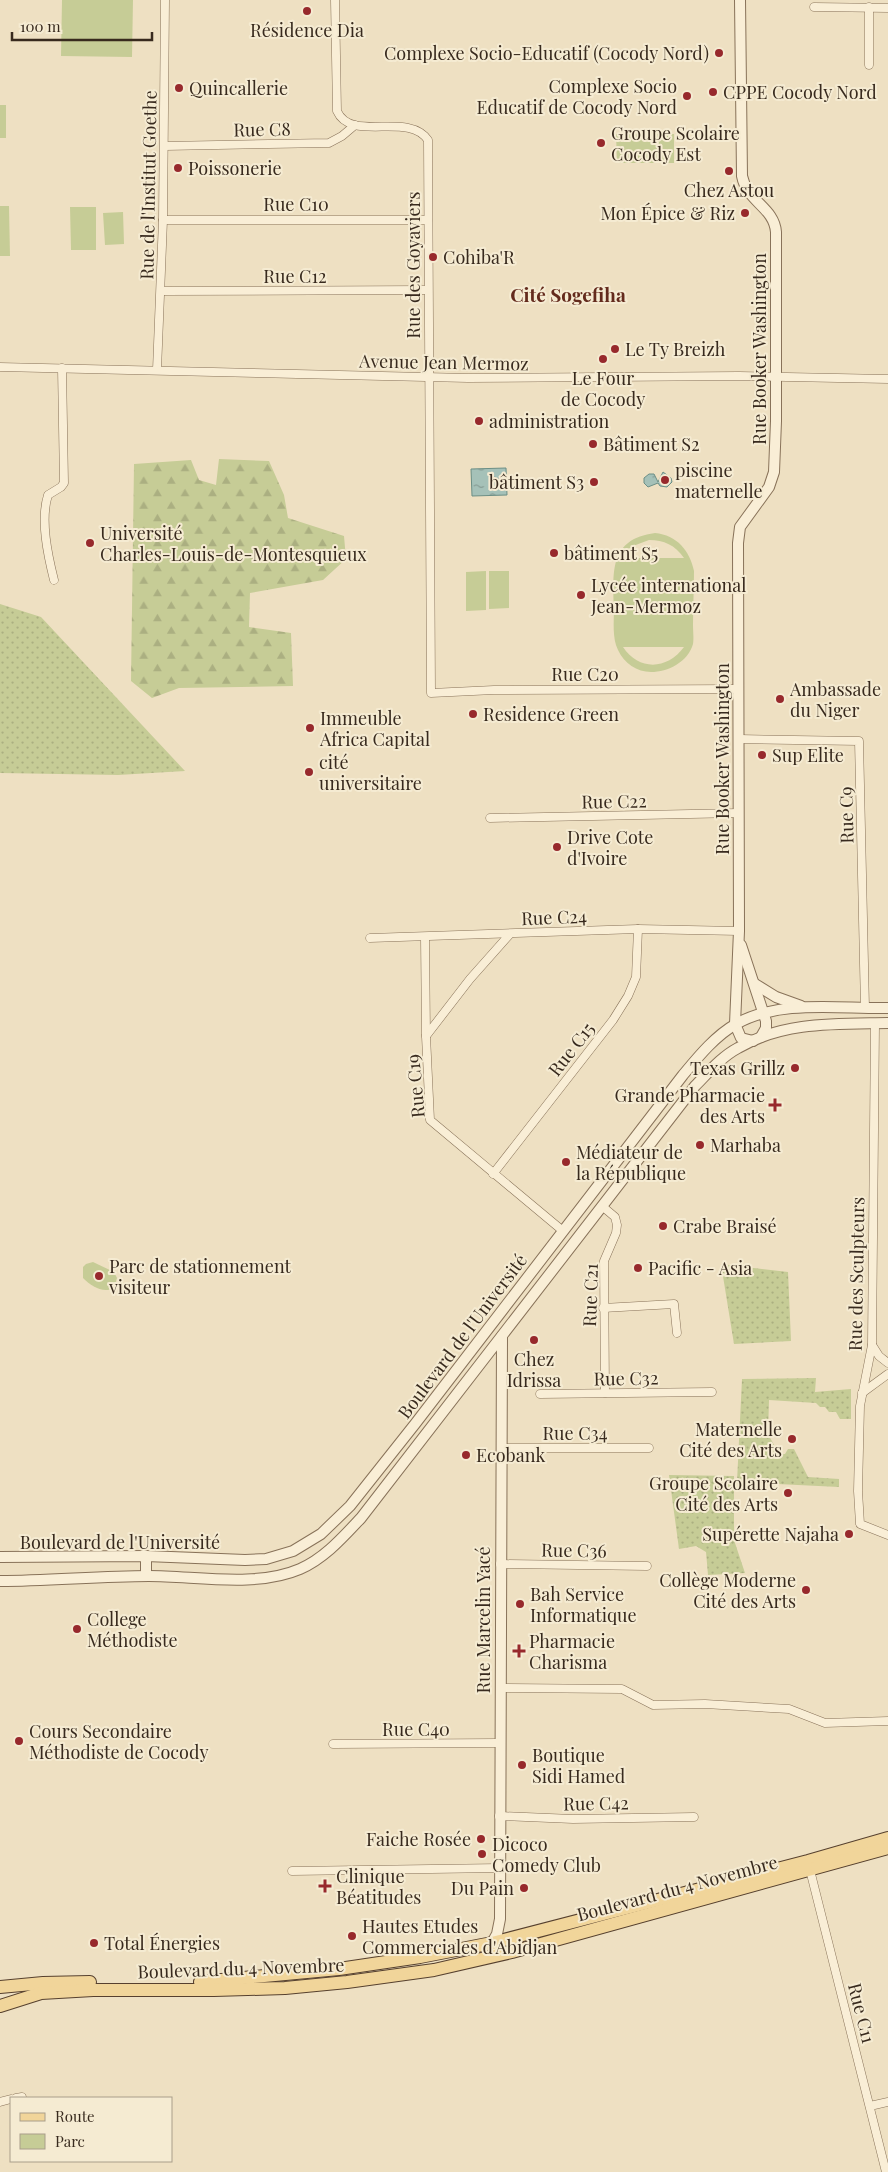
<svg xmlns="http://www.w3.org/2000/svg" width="888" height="2172" viewBox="0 0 888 2172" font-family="'Playfair Display',serif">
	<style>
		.grass { fill: url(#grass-dots) }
		.forest { fill: url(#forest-firs) }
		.green { fill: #c6cc96; fill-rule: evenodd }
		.water { fill: url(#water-ripples); stroke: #6c8f86 }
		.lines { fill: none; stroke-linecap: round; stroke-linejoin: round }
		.minor-casing { stroke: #887259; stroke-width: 9 }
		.tertiary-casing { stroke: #887259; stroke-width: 12 }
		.primary-casing { stroke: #56402e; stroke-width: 14 }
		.minor { stroke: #f9eed6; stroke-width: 8 }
		.tertiary { stroke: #f9eed6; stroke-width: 10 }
		.primary { stroke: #f1d59a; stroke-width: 12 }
		.poi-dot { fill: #97292c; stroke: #f5ebd2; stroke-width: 2 }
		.labels { text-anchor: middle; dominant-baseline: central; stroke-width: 4; stroke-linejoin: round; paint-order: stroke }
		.poi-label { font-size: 18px; fill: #382a1e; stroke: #f5ebd2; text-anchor: start }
		.street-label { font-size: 18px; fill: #382a1e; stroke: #f5ebd2 }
		.neighbourhood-label { font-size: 19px; font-weight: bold; fill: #642b1d; stroke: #f5ebd2 }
	</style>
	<defs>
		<pattern id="grass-dots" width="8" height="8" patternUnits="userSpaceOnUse" patternTransform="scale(1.25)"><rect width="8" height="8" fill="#c6cc96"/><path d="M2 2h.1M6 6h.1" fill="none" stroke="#abaf81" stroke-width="1.8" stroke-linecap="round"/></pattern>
		<pattern id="forest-firs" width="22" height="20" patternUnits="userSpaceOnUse" patternTransform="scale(1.25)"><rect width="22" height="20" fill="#c6cc96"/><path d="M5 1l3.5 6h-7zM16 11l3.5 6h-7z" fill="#abaf81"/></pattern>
		<pattern id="water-ripples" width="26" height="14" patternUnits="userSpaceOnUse" patternTransform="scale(1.25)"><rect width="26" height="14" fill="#a5c1b8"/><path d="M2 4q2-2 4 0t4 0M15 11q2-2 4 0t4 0" fill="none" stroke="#879d95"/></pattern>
	</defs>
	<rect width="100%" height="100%" fill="#eee0c2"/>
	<g class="grass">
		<polygon points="0,604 41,617 185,771 118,775 0,773"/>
		<polygon points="721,1264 788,1272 791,1341 734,1344"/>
		<polygon points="816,1378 815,1392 851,1389 851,1419 840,1419 836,1412 829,1412 825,1407 820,1407 816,1403 769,1400 768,1434 779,1454 785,1454 788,1449 794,1449 808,1477 839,1479 839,1487 737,1482 742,1379"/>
		<polygon points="669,1475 734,1476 734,1540 745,1573 708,1575 706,1552 696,1546 679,1549"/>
	</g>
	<polygon class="forest" points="219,459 269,461 284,495 288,518 344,536 346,559 323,580 250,593 249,627 291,633 293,686 179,688 152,698 131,681 134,464 191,460 199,480 216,485"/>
	<g class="green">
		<polygon points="62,0 133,0 132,57 61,56"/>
		<rect x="0" y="105" width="6" height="33"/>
		<polygon points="616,134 674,134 674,163 617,163"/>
		<polygon points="0,206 9,206 10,256 0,256"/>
		<polygon points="70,207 96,207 96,250 71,250"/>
		<polygon points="123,212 124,244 105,245 103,213"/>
		<path d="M655,533C677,535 690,551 694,571C694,589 693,607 693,625C693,631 694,639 693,644C688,662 668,672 651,672C637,672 624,663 618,650C612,638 614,621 614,608C613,572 609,539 655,533ZM649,540C664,540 675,545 684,558H623L633,546ZM623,647H684C667,670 639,671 623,647Z"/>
		<polygon points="486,571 486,610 466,611 466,572"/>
		<polygon points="489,571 509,571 509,608 489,609"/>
		<path d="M93,1262L114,1272L117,1278L114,1288C103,1294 91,1286 83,1278V1267L86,1264Z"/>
	</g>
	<g class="water">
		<polygon points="506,468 507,495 472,496 471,469"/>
		<polygon points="663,472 671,478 672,482 667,487 660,486 658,483 648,487 644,483 644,478 649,474 654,474 658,482"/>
	</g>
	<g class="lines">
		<g class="minor-casing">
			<g id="minor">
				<path d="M335,0L337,111C351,143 408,111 428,140L431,693L494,690L739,689"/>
				<polyline points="814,7 888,8"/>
				<polyline points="869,65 869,7"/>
				<polyline points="165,146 329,143 342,136 355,125"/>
				<polyline points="163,220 428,220"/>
				<polyline points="162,291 428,290"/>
				<polyline points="0,367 468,378 739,376 888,379"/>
				<polyline points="157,370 163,220 165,0"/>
				<path d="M54,580C48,556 40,520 48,495L61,487L64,483L62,368"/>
				<polyline points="739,739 859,741 865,1008"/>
				<polyline points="490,818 739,813"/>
				<polyline points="425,937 426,1036 430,1120 563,1231"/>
				<polyline points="370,938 638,929 739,931"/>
				<polyline points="875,1024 872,1345 860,1406 858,1491 860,1524 888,1535"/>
				<polyline points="426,1036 470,979 510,934"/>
				<polyline points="493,1174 613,1020 628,996 636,977 638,929"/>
				<polyline points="602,1206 615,1217 617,1225 616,1233 604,1261 605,1393"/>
				<polyline points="603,1308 674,1304 677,1333"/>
				<polyline points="872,1345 879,1356 888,1363"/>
				<polyline points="862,1393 888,1374"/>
				<polyline points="540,1394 712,1392"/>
				<polyline points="501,1448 649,1448"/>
				<polyline points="500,1564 647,1566"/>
				<polyline points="500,1688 622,1689 653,1705 705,1704 789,1709 825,1723 888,1721"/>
				<polyline points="333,1744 499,1743"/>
				<polyline points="499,1816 573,1819 694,1817"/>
				<polyline points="809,1866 886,2172"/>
				<polyline points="292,1871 500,1868"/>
				<polyline points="16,2098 22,2097"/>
				<polyline points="0,2102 11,2099"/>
				<polyline points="870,2106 888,2102"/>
			</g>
		</g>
		<g class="tertiary-casing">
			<g id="tertiary">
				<path d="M740,0L742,176C747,202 774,207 776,232V421L774,472L769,487L740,527L738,543L739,931L735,1024L741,1038L753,1041"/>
				<polyline points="741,945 766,1021 766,1028 761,1037"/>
				<polyline points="755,984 776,997 801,1006"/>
				<polyline points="146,1556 146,1576"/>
				<path d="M0,1557L146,1556L245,1560L266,1559L293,1551L321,1534L350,1506L415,1424L683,1075C698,1057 715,1036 736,1024C780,999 839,1009 888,1008"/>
				<path d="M0,1581C49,1581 99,1576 149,1576C196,1576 256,1588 300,1569C325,1558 343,1537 361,1518L695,1086C708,1073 721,1057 738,1048C784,1021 837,1024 888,1023"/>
				<polyline points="495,1956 492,1943 497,1934 500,1919 502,1336"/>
			</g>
		</g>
		<g class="primary-casing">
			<g id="primary">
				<polyline points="200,1982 339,1969 420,1957 492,1943 808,1861 888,1838"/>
				<polyline points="0,1987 43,1983 90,1982"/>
				<polyline points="0,2006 41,1993 93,1990 214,1990 285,1988 347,1982 434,1970 512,1952 888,1848"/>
			</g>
		</g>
		<use href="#minor" class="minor"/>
		<use href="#tertiary" class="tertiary"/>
		<use href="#primary" class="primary"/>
	</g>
	<g class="poi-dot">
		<circle cx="307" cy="11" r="5"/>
		<circle cx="719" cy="53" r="5"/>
		<circle cx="179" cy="88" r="5"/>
		<circle cx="713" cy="92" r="5"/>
		<circle cx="687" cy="96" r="5"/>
		<circle cx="601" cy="143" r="5"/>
		<circle cx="178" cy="168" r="5"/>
		<circle cx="729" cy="171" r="5"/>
		<circle cx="745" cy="213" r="5"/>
		<circle cx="433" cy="257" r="5"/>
		<circle cx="615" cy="349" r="5"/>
		<circle cx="603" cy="359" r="5"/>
		<circle cx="479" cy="421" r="5"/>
		<circle cx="593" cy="444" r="5"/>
		<circle cx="665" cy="480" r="5"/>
		<circle cx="594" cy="482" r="5"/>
		<circle cx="90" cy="543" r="5"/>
		<circle cx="554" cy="553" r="5"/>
		<circle cx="581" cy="595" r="5"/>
		<circle cx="780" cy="699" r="5"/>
		<circle cx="473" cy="714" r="5"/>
		<circle cx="310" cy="728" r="5"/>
		<circle cx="762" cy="755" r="5"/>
		<circle cx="309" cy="772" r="5"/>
		<circle cx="557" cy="847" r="5"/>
		<circle cx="795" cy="1068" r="5"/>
		<path d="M772.5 1097.5h5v5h5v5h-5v5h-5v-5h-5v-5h5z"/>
		<circle cx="700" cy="1145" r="5"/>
		<circle cx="566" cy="1162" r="5"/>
		<circle cx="663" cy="1226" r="5"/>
		<circle cx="638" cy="1268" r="5"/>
		<circle cx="99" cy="1276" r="5"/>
		<circle cx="534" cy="1340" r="5"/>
		<circle cx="792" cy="1439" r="5"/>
		<circle cx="466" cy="1455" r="5"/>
		<circle cx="788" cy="1493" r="5"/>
		<circle cx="849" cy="1534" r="5"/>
		<circle cx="806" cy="1590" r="5"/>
		<circle cx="520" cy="1604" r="5"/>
		<circle cx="77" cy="1629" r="5"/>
		<path d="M516.5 1643.5h5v5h5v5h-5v5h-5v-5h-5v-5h5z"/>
		<circle cx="19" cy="1741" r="5"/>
		<circle cx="522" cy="1765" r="5"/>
		<circle cx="481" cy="1839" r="5"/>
		<circle cx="482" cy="1854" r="5"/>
		<path d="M322.5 1878.5h5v5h5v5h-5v5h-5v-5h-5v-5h5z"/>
		<circle cx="524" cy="1888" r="5"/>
		<circle cx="352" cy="1936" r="5"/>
		<circle cx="94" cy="1943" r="5"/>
	</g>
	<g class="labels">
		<g class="poi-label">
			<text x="307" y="30" text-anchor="middle">Résidence Dia</text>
			<text x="709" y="53" text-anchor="end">Complexe Socio-Educatif (Cocody Nord)</text>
			<text x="677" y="86" text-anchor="end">Complexe Socio<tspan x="677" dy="21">Educatif de Cocody Nord</tspan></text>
			<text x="189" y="88">Quincallerie</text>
			<text x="723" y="92">CPPE Cocody Nord</text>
			<text x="611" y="133">Groupe Scolaire<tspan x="611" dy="21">Cocody Est</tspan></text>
			<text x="188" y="168">Poissonerie</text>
			<text x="729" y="190" text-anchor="middle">Chez Astou</text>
			<text x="735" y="213" text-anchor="end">Mon Épice &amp; Riz</text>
			<text x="443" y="257">Cohiba'R</text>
			<text x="625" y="349">Le Ty Breizh</text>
			<text x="603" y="378" text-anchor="middle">Le Four<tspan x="603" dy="21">de Cocody</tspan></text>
			<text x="489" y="421">administration</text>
			<text x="603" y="444">Bâtiment S2</text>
			<text x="675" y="470">piscine<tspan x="675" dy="21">maternelle</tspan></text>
			<text x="584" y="482" text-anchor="end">bâtiment S3</text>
			<text x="100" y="533">Université<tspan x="100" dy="21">Charles-Louis-de-Montesquieux</tspan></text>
			<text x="564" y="553">bâtiment S5</text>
			<text x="591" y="585">Lycée international<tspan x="591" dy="21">Jean-Mermoz</tspan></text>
			<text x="790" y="689">Ambassade<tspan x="790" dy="21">du Niger</tspan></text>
			<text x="483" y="714">Residence Green</text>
			<text x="320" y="718">Immeuble<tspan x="320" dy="21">Africa Capital</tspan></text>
			<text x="772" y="755">Sup Elite</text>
			<text x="319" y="762">cité<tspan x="319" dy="21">universitaire</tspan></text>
			<text x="567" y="837">Drive Cote<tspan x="567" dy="21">d'Ivoire</tspan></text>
			<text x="785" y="1068" text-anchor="end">Texas Grillz</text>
			<text x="765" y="1095" text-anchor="end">Grande Pharmacie<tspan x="765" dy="21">des Arts</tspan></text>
			<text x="710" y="1145">Marhaba</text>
			<text x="576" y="1152">Médiateur de<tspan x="576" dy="21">la République</tspan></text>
			<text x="673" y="1226">Crabe Braisé</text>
			<text x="109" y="1266">Parc de stationnement<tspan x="109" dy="21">visiteur</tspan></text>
			<text x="648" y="1268">Pacific - Asia</text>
			<text x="534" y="1359" text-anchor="middle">Chez<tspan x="534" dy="21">Idrissa</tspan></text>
			<text x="782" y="1429" text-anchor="end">Maternelle<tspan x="782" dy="21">Cité des Arts</tspan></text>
			<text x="476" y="1455">Ecobank</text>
			<text x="778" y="1483" text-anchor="end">Groupe Scolaire<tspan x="778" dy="21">Cité des Arts</tspan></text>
			<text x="839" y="1534" text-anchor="end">Supérette Najaha</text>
			<text x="796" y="1580" text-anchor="end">Collège Moderne<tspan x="796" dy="21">Cité des Arts</tspan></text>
			<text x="530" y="1594">Bah Service<tspan x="530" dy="21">Informatique</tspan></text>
			<text x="87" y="1619">College<tspan x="87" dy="21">Méthodiste</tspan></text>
			<text x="529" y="1641">Pharmacie<tspan x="529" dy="21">Charisma</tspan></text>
			<text x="29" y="1731">Cours Secondaire<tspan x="29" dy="21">Méthodiste de Cocody</tspan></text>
			<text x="532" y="1755">Boutique<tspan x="532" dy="21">Sidi Hamed</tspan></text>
			<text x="471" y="1839" text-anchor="end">Faiche Rosée</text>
			<text x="492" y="1844">Dicoco<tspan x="492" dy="21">Comedy Club</tspan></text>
			<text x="336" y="1876">Clinique<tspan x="336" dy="21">Béatitudes</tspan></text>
			<text x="514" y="1888" text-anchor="end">Du Pain</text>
			<text x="362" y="1926">Hautes Etudes<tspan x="362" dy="21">Commerciales d'Abidjan</tspan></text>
			<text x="104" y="1943">Total Énergies</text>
		</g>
		<g class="street-label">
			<text transform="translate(262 129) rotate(-1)">Rue C8</text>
			<text transform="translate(148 185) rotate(-89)">Rue de l'Institut Goethe</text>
			<text x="296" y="204">Rue C10</text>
			<text transform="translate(413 265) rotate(-90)">Rue des Goyaviers</text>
			<text x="295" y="276">Rue C12</text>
			<text transform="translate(759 349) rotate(-90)">Rue Booker Washington</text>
			<text transform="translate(444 362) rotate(1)">Avenue Jean Mermoz</text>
			<text x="585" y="674">Rue C20</text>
			<text transform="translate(722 759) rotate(-90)">Rue Booker Washington</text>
			<text transform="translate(614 801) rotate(-1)">Rue C22</text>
			<text transform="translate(846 815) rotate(-91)">Rue C9</text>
			<text transform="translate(554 917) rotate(-2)">Rue C24</text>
			<text transform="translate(571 1049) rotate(-52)">Rue C15</text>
			<text transform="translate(415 1086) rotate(-95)">Rue C19</text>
			<text transform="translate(856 1274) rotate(-89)">Rue des Sculpteurs</text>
			<text transform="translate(590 1295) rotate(-88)">Rue C21</text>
			<text transform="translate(462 1336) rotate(-53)">Boulevard de l'Université</text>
			<text transform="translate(626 1378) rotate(-1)">Rue C32</text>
			<text x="575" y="1433">Rue C34</text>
			<text x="120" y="1542">Boulevard de l'Université</text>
			<text transform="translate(574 1550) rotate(1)">Rue C36</text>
			<text transform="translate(483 1620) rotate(-90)">Rue Marcelin Yacé</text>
			<text x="416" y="1729">Rue C40</text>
			<text transform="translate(596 1803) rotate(-1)">Rue C42</text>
			<text transform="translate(677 1888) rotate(-15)">Boulevard du 4 Novembre</text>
			<text transform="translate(241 1968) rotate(-2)">Boulevard du 4 Novembre</text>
			<text transform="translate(862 2013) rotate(76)">Rue C11</text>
		</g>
		<g class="neighbourhood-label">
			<text x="568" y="294">Cité Sogefiha</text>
		</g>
	</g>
	<rect x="10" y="2097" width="162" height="65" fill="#f5ebd2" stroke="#a99e8a"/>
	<rect x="20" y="2113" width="25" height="8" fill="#f1d59a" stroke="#a99e8a"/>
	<text x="55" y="2122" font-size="15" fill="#382a1e">Route</text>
	<rect x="20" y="2134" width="25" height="15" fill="#c6cc96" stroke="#a99e8a"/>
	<text x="55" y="2147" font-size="15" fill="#382a1e">Parc</text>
	<path d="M12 32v8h140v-8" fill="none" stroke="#382a1e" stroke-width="2.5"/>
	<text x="20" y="32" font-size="15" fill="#382a1e" stroke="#f5ebd2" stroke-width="4" paint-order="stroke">100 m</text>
</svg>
